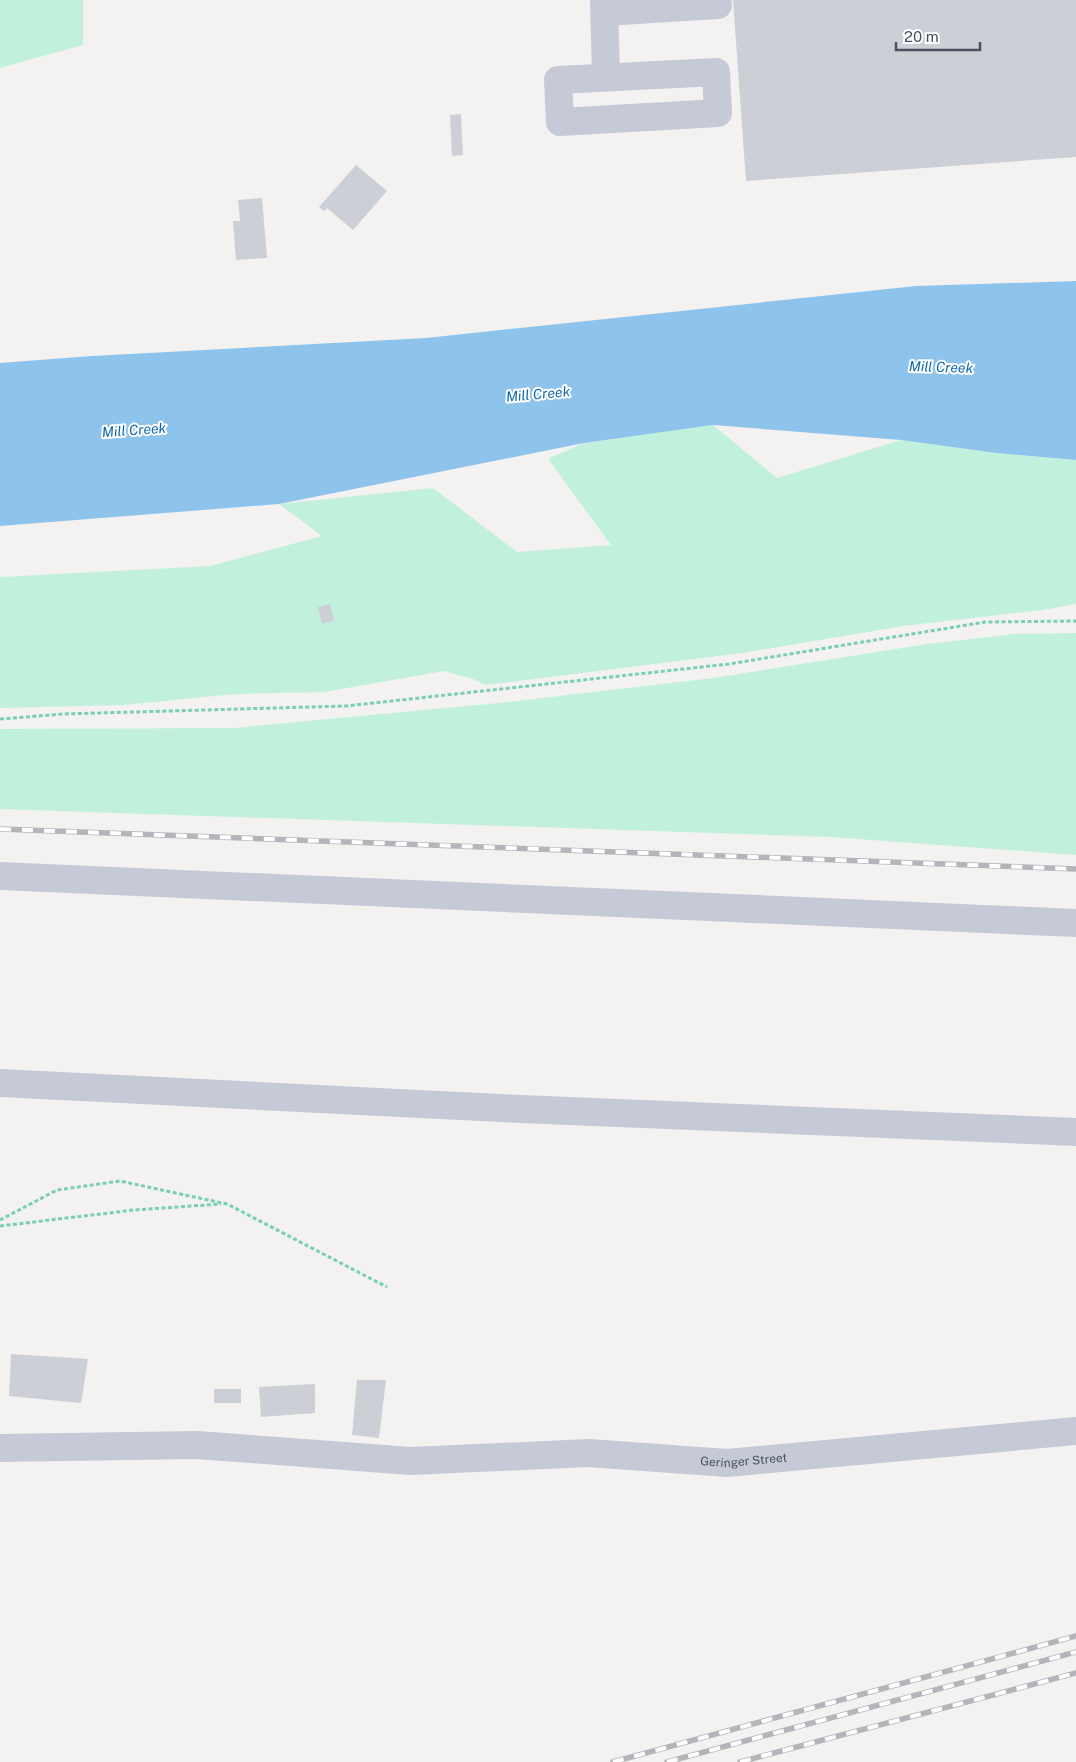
<svg xmlns="http://www.w3.org/2000/svg" width="1076" height="1762" viewBox="0 0 1076 1762" font-family="'Public Sans',sans-serif">
	<style>
		.green { fill: #c1f0dd }
		.water { fill: #8ec4ec }
		.building { fill: #cdcfd6 }
		.lines { fill: none; stroke-linecap: round; stroke-linejoin: round }
		.path { stroke: #79ceb7; stroke-width: 3; stroke-dasharray: 4 2.5; stroke-linecap: butt }
		.minor { stroke: #c5cad6; stroke-width: 28 }
		.rail-casing { stroke: #b3b5bb; stroke-width: 5.5 }
		.rail { stroke: #fff; stroke-width: 4; stroke-dasharray: 11; stroke-linecap: butt }
		.labels { text-anchor: middle; dominant-baseline: central; stroke-width: 4; stroke-linejoin: round; paint-order: stroke }
		.street-label { font-size: 12px; fill: #49505f; stroke: #fff }
		.water-label { font-size: 14px; font-style: italic; fill: #0d69ae; stroke: #fff }
	</style>
	<rect width="100%" height="100%" fill="#f3f2f1"/>
	<g class="green">
		<polygon points="0,0 83,0 83,45 0,68"/>
		<polygon points="713,425 777,478 901,440 996,453 1076,460 1076,604 1043,610 903,626 742,653 486,685 473,679 444,671 324,692 235,694 124,705 0,708 0,577 210,566 322,536 279,504 433,488 517,552 611,545 548,459 584,443"/>
		<polygon points="1076,633 1076,855 831,837 0,809 0,729 234,728 499,703 713,678 927,644 1015,634"/>
	</g>
	<polygon class="water" points="1076,281 1076,460 996,453 901,440 713,425 584,443 279,504 0,526 0,363 92,356 426,338 916,286"/>
	<g class="building">
		<polygon points="733,0 1076,0 1076,157 746,181"/>
		<polygon points="461,114 463,155 452,156 450,115"/>
		<polygon points="356,165 387,191 353,230 327,208 324,211 319,207"/>
		<polygon points="262,198 267,258 236,260 233,221 240,221 238,200"/>
		<polygon points="330,604 334,621 322,624 318,607"/>
		<polygon points="11,1354 88,1359 81,1403 9,1396"/>
		<polygon points="357,1380 386,1380 379,1438 352,1435"/>
		<polygon points="315,1384 315,1413 261,1417 259,1387"/>
		<rect x="214" y="1389" width="27" height="14"/>
	</g>
	<g class="lines">
		<g class="path">
			<polyline points="0,719 63,714 346,706 729,664 985,622 1076,621"/>
			<polyline points="0,1220 57,1190 120,1181 227,1204 387,1287"/>
			<polyline points="0,1226 134,1210 221,1204"/>
		</g>
		<g class="minor">
			<polyline points="604,0 606,77"/>
			<polyline points="605,12 718,5"/>
			<polygon points="716,72 718,113 560,122 558,80"/>
			<polyline points="0,876 1076,923"/>
			<polyline points="0,1083 521,1109 1076,1132"/>
			<path id="s1" d="M0,1448L197,1445L411,1461L589,1453L727,1463L1076,1431"/>
		</g>
		<g class="rail-casing">
			<g id="rail">
				<polyline points="0,829 1076,869"/>
				<polyline points="613,1762 1076,1636"/>
				<polyline points="667,1762 1076,1652"/>
				<polyline points="740,1762 1076,1673"/>
			</g>
		</g>
		<use href="#rail" class="rail"/>
	</g>
	<g class="labels">
		<g class="street-label">
			<text stroke="none"><textPath href="#s1" startOffset="745">Geringer Street</textPath></text>
		</g>
		<g class="water-label">
			<text transform="translate(941 367) rotate(2)">Mill Creek</text>
			<text transform="translate(538 394) rotate(-5)">Mill Creek</text>
			<text transform="translate(134 430) rotate(-4)">Mill Creek</text>
		</g>
	</g>
	<path d="M896 42v8h84v-8" fill="none" stroke="#49505f" stroke-width="2.5"/>
	<text x="904" y="42" font-size="15" fill="#49505f" stroke="#ffffff" stroke-width="4" paint-order="stroke">20 m</text>
</svg>
